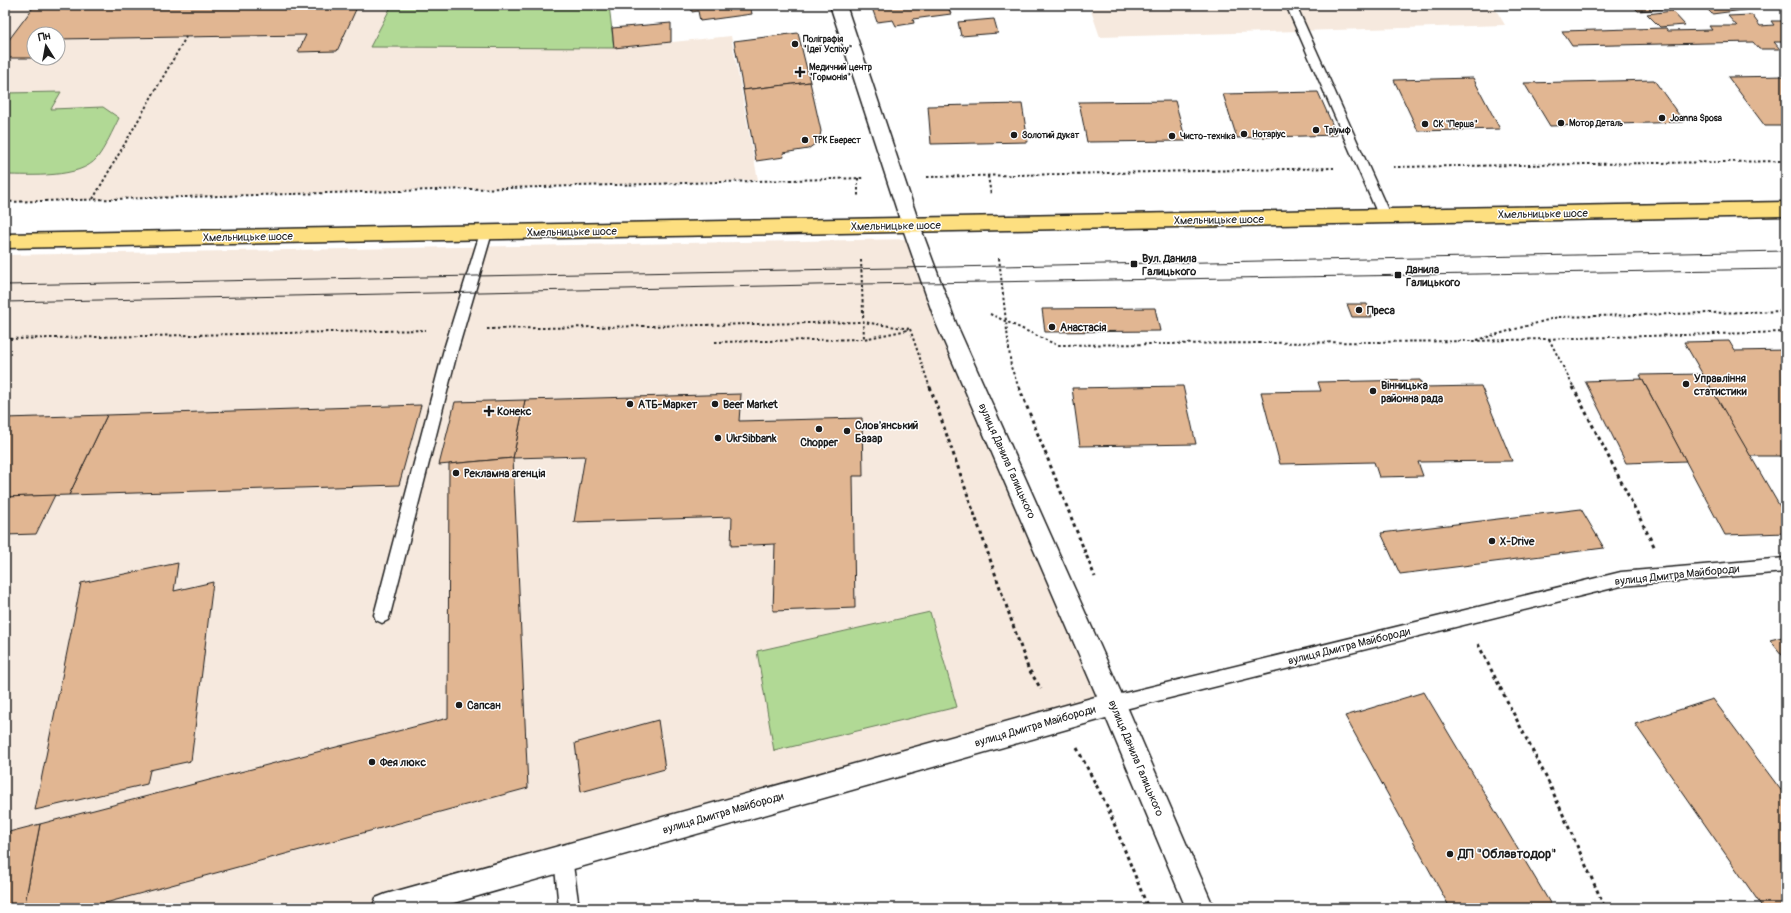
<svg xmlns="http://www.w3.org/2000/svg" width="1791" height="913" viewBox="0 0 1791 913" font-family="Pangolin,sans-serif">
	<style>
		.built { fill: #f6e9de; fill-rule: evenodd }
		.green { fill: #b1d995; stroke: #667a58 }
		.building { fill: #e1b692; stroke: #1c1c1c }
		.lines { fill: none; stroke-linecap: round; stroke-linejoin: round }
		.lane-casing { stroke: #1c1c1c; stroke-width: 3 }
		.street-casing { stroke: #1c1c1c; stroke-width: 3 }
		.secondary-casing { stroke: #1c1c1c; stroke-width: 3 }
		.primary-casing { stroke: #1c1c1c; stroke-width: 3 }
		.path-far1 { stroke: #1c1c1c; stroke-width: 2; stroke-dasharray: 2.5 2.5; stroke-linecap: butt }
		.path { stroke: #1c1c1c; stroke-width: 3; stroke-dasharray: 3.5 3.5; stroke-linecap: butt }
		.lane { fill: #fff; fill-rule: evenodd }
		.street { fill: #fff; fill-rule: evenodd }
		.secondary { fill: #fff; fill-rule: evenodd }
		.primary { fill: #fddf80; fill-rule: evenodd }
		.tram { stroke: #1c1c1c; stroke-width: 1 }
		.poi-dot { fill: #1c1c1c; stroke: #fff; stroke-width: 1.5 }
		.labels { text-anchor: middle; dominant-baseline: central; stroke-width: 3; stroke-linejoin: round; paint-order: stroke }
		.far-poi-label { font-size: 9px; font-weight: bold; fill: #1c1c1c; stroke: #fff; text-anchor: start }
		.street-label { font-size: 11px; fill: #1c1c1c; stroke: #fff }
		.poi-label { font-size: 11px; font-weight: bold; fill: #1c1c1c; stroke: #fff; text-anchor: start }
		.near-poi-label { font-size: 13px; font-weight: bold; fill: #1c1c1c; stroke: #fff; text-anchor: start }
	</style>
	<rect width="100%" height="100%" fill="#fff"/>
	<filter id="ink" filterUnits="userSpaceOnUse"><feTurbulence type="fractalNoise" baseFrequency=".025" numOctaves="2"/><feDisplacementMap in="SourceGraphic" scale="8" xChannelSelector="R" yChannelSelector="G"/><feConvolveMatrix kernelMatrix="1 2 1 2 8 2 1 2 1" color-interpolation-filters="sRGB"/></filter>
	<g filter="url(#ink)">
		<g class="built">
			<path d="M5,5H609L614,48L731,36L758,180L5,202ZM34,34H58V58H34Z"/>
			<polygon points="1089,5 1493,5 1505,25 1100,37"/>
			<polygon points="914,239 1111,703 382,908 5,908 5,255"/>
		</g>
		<g class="green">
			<polygon points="392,5 609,5 614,48 370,47"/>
			<path d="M61,92L51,109L103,107L119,118C113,130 105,148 97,158C80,179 30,175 5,175V93Z"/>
			<polygon points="930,612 957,707 774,751 757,651"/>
		</g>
		<g class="building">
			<polygon points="35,5 358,5 337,51 298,52 306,35 58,39 58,34 34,34 34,58 5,58 5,45"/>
			<polygon points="691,5 750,5 752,14 700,21 698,11 692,12"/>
			<polygon points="871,5 951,5 947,5 951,14 913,19 914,23 896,26 893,20 877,22"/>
			<polygon points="1632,5 1660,5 1664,9 1638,11"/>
			<polygon points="1703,5 1746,5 1751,9 1712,14"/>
			<polygon points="1672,11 1685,25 1660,27 1647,14"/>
			<polygon points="1752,15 1760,26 1774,25 1771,21 1786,21 1786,42 1774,42 1780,49 1759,49 1753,42 1572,46 1562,31 1666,28 1668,31 1712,30 1709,26 1737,26 1728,16"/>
			<polygon points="994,19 998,33 961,36 958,22"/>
			<polygon points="671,23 671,42 614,48 612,28"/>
			<polygon points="798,33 810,82 743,90 734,41"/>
			<polygon points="1786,76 1786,126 1765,126 1728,77"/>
			<polygon points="1473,78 1500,129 1418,131 1394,80"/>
			<polygon points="1654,80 1684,122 1550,126 1524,83"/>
			<polygon points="810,82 821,131 819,141 808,149 783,153 784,157 756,161 743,90"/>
			<polygon points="1318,92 1337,135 1237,138 1223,94"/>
			<polygon points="1175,101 1186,141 1087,142 1079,102"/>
			<polygon points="1022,104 1028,142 931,144 928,106"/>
			<polygon points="1347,304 1367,304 1372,317 1352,317"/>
			<polygon points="1155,308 1160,331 1045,332 1042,309"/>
			<polygon points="1729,341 1735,351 1786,350 1786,456 1750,456 1684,342"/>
			<polygon points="1703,374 1786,517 1786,533 1725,535 1640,375"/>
			<polygon points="1642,379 1686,461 1626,463 1585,381"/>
			<polygon points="1420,380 1423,387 1481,386 1512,461 1418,462 1423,476 1379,477 1374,462 1280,464 1261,392 1321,391 1318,382"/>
			<polygon points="1183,386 1196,444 1080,446 1072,388"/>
			<polygon points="741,394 739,421 862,418 863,476 853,476 855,608 773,611 775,544 731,546 732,517 574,522 585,456 513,458 525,400"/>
			<polygon points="525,400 513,458 439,465 455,402"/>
			<polygon points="421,405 399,485 69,495 107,415"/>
			<polygon points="107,415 69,495 5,497 5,418"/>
			<polygon points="513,458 528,788 87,908 24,908 40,824 448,718 449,464"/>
			<polygon points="55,495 36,534 5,535 5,497"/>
			<polygon points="1581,509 1604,548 1400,574 1381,533"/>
			<polygon points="178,563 174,591 213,582 191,761 150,770 147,784 35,810 81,583"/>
			<polygon points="1786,636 1786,660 1770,640"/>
			<polygon points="1424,692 1553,908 1450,908 1345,716"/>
			<polygon points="1713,699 1786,797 1786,908 1763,908 1635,724"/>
			<polygon points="658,720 665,769 581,792 575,743"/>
			<polygon points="40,824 24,908 5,908 5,833"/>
		</g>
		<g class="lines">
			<g class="lane-casing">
				<g id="lane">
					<polygon points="1286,5 1296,5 1391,217 1389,220 1385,221 1381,220 1379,217"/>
					<polygon points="486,228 491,230 492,233 458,349 390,615 388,620 382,623 376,620 374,615 444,349 480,233 481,230"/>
					<polygon points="1786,558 1786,572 1621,586 1113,712 1107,710 1104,704 1107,698 1113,696 1621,572"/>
					<polygon points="563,849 570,851 572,858 579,908 559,908 554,858 556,851"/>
				</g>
			</g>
			<g class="street-casing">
				<g id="street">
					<polygon points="830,5 846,5 920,226 918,231 911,233 904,231 902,226"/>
					<polygon points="1113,692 1122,695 1126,704 1122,713 1113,716 436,908 372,908 376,898 386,894"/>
				</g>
			</g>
			<g class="secondary-casing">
				<polygon id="secondary" points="911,219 918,221 920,226 956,323 1122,695 1214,908 1186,908 1102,708 936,323 902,226 904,221"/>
			</g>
			<g class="primary-casing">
				<polygon id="primary" points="1786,202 1786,216 5,248 5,234"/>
			</g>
			<g class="path-far1">
				<polyline points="1393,167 1786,161"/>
				<polyline points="988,176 991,195"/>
				<polyline points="927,177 1334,168"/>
				<polyline points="858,178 858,198"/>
				<polyline points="93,199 186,37"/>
				<polyline points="5,202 864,178"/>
				<polyline points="999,258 1011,367 1019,388"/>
				<polyline points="861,260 864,339"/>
				<polyline points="990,314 1057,345 1473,341 1786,332"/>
				<polyline points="487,329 863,322 910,329"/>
				<polyline points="910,329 930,388"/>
				<polyline points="5,339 426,330"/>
				<polyline points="1549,339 1574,388"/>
				<polyline points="1477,340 1558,317 1786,311"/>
				<polyline points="715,342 864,339 908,330"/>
			</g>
			<g class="path">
				<polyline points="930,387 1028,668 1041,689"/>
				<polyline points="1019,387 1095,577"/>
				<polyline points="1573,387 1655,548"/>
				<polyline points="1478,644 1547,779 1605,908"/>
				<polyline points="1077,748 1107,806 1148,908"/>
			</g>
			<use href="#lane" class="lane"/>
			<use href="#street" class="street"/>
			<use href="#secondary" class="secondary"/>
			<use href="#primary" class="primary"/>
			<g class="tram">
				<polyline points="5,285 1786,251"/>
				<polyline points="5,302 862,284 1786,269"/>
			</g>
		</g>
	</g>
	<g class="poi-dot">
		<circle cx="795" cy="44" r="4"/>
		<path d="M798 66h4v4h4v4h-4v4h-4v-4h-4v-4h4z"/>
		<circle cx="1662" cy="118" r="4"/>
		<circle cx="1561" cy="123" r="4"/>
		<circle cx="1425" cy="124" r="4"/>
		<circle cx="1316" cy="130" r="4"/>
		<circle cx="1244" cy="134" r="4"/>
		<circle cx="1014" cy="135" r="4"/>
		<circle cx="1172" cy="136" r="4"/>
		<circle cx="805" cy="140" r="4"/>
		<rect x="1130" y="260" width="8" height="8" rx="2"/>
		<rect x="1394" y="271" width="8" height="8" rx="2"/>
		<circle cx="1359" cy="310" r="4"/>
		<circle cx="1052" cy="327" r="4"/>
		<circle cx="1686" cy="384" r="4"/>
		<circle cx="1373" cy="391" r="4"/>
		<circle cx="630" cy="404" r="4"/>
		<circle cx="715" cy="404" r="4"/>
		<path d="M487 405h4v4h4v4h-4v4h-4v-4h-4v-4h4z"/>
		<circle cx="819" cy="429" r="4"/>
		<circle cx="847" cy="431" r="4"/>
		<circle cx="718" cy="438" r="4"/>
		<circle cx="456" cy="473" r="4"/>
		<circle cx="1492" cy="541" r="4"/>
		<circle cx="459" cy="705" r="4"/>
		<circle cx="372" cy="762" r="4"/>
		<circle cx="1450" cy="854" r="4"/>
	</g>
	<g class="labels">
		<g class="far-poi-label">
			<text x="803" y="39">Поліграфія<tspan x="803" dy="10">"Ідеї Успіху"</tspan></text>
			<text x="809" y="67">Медичний центр<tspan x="809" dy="10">"Гормонія"</tspan></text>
			<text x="1670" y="118">Joanna Sposa</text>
			<text x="1569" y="123">Мотор Деталь</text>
			<text x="1433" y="124">СК "Перша"</text>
			<text x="1324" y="130">Тріумф</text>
			<text x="1252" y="134">Нотаріус</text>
			<text x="1022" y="135">Золотий дукат</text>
			<text x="1180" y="136">Чисто-техніка</text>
			<text x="813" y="140">ТРК Еверест</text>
		</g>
		<g class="street-label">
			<text transform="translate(1543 214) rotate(-1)">Хмельницьке шосе</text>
			<text transform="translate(1219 220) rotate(-1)">Хмельницьке шосе</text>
			<text transform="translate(896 226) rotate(-1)">Хмельницьке шосе</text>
			<text transform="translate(572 232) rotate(-1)">Хмельницьке шосе</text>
			<text transform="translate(248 237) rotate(-1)">Хмельницьке шосе</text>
			<text transform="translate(1007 461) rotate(66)">вулиця Данила Галицького</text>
			<text transform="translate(1677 575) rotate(-6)">вулиця Дмитра Майбороди</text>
			<text transform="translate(1349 646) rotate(-14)">вулиця Дмитра Майбороди</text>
			<text transform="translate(1035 726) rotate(-16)">вулиця Дмитра Майбороди</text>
			<text transform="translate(1136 758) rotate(67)">вулиця Данила Галицького</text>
			<text transform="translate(723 813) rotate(-16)">вулиця Дмитра Майбороди</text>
		</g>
		<g class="poi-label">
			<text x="1142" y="258">Вул. Данила<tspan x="1142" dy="13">Галицького</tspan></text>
			<text x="1406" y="269">Данила<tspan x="1406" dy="13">Галицького</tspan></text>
			<text x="1367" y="310">Преса</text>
			<text x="1060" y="327">Анастасія</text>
			<text x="1694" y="378">Управління<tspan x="1694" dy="13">статистики</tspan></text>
			<text x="1381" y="385">Вінницька<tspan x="1381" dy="13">районна рада</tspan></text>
			<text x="638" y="404">АТБ-Маркет</text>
			<text x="723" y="404">Beer Market</text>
			<text x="497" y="411">Конекс</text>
			<text x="855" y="425">Слов'янський<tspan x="855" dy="13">Базар</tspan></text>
			<text x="726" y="438">UkrSibbank</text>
			<text x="819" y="442" text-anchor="middle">Chopper</text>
			<text x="464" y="473">Рекламна агенція</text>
			<text x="1500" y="541">X-Drive</text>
			<text x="467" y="705">Сапсан</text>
			<text x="380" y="762">Фея люкс</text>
		</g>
		<g class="near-poi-label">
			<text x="1458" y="854">ДП "Облавтодор"</text>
		</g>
	</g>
	<rect width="1791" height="913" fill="none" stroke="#fff" stroke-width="20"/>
	<rect x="10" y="10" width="1771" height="893" fill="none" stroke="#1c1c1c" stroke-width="1.5" filter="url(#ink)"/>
	<g transform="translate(46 46) rotate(349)"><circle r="19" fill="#ffffff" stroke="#a4a4a4"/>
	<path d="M0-3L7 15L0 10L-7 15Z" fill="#1c1c1c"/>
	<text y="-6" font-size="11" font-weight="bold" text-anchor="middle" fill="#1c1c1c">Пн</text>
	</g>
</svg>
